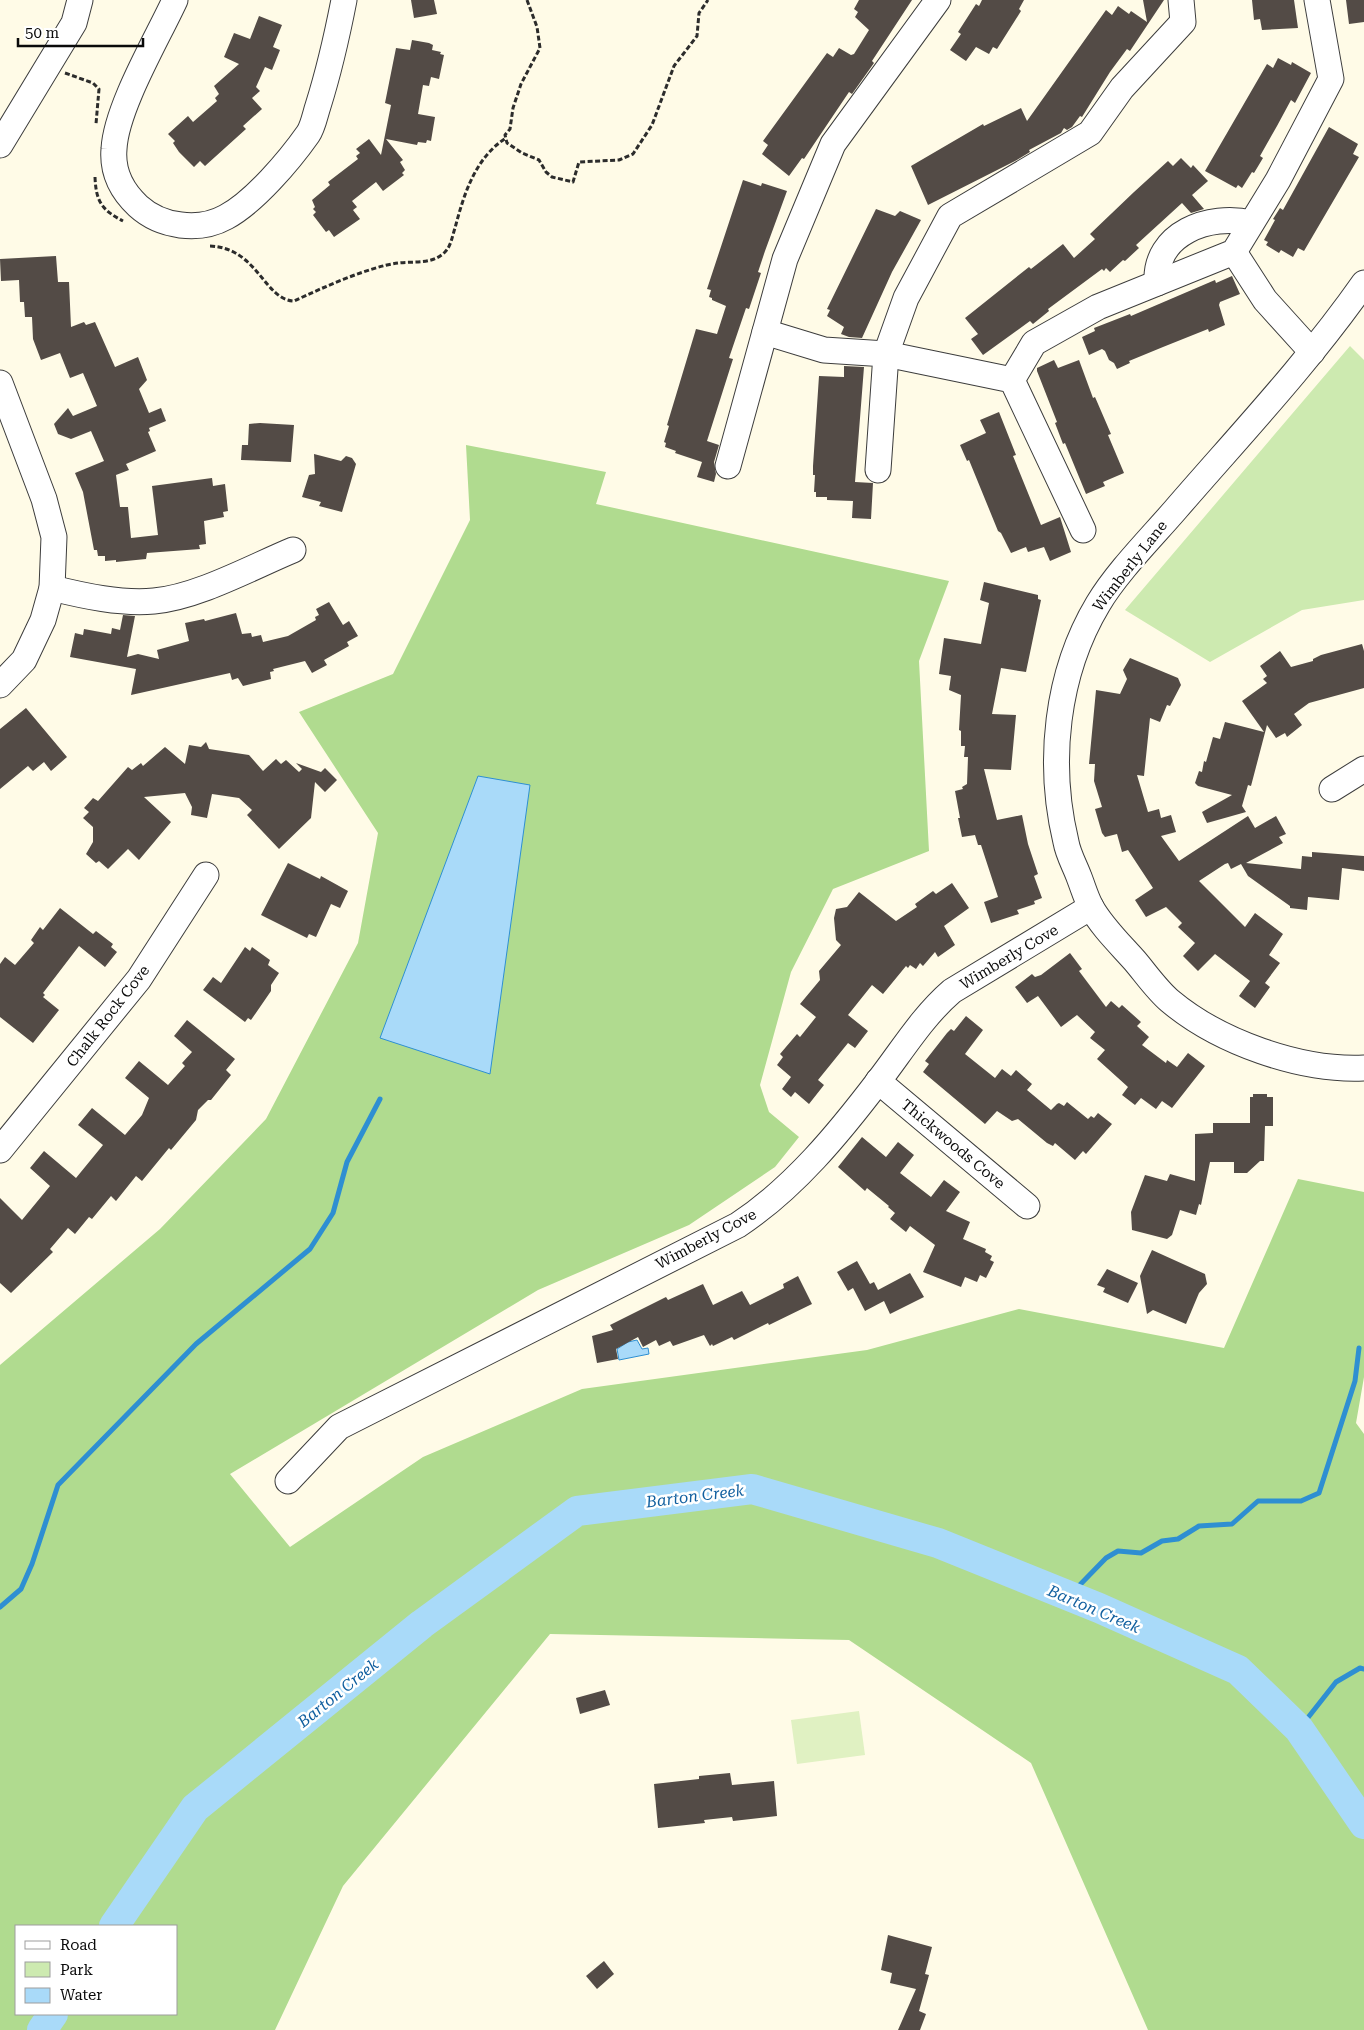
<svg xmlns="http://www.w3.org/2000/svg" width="1364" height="2030" viewBox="0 0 1364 2030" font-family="'Roboto Serif',serif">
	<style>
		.green { fill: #cdeab0 }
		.forest { fill: #b0db8f; fill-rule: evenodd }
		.pitch { fill: #e0f1c2 }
		.water { fill: #a9daf9; stroke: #2e8fd2 }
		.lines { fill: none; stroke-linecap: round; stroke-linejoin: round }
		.stream { stroke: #2e8fd2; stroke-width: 5 }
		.river { stroke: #a9daf9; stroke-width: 30 }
		.building { fill: #534b46 }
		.minor-casing { stroke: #3d3d3d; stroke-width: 27 }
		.path { stroke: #2c2c2c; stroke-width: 3; stroke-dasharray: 5 2.5; stroke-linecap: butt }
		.minor { stroke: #fff; stroke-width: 25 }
		.labels { text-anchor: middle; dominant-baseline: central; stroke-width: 5; stroke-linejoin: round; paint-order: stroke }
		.street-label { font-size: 15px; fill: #0a0a0a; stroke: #fff }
		.water-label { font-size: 16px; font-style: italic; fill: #105f9f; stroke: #fff }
	</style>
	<rect width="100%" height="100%" fill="#fffbe7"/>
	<polygon class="green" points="1350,346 1364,360 1364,600 1302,610 1210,662 1125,610"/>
	<path class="forest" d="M466,445L606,472L596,504L949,581L919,661L929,851L833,889L791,972L760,1085L769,1112L799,1137L775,1167L689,1225L538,1290L230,1474L290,1547L423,1457L582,1389L867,1350L1019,1309L1224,1348L1298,1179L1364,1192V1377L1356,1423L1364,1434V2030H1148L1031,1763L849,1640L550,1634L343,1886L275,2030H0V1365L160,1229L266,1119L358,943L378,833L299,712L393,674L470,520ZM16,1926H176V2014H16Z"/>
	<polygon class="pitch" points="859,1711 865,1755 797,1764 791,1720"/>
	<g class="water">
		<polygon points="478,776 530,785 490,1074 380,1038"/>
		<polygon points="637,1340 642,1349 648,1348 649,1354 619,1360 617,1349 628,1342"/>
	</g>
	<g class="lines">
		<g class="stream">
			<polyline points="1069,1596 1106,1558 1118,1551 1141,1553 1162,1541 1178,1539 1199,1526 1232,1524 1258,1501 1301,1501 1319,1493 1355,1381 1359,1348"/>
			<polyline points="0,1607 21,1589 32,1564 58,1485 196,1344 310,1249 333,1213 347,1162 380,1099"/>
			<polyline points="1299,1729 1336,1682 1360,1668 1364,1669"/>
		</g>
		<g class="river">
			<polyline points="114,1926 195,1808 422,1624 577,1511 752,1489 938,1543 1099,1608 1238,1670 1299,1729 1364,1824"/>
			<polyline points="42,2030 53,2014"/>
		</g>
	</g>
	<g class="building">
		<polygon points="411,0 434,0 437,14 414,18"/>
		<polygon points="859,0 912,0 872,61 874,63 852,94 849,92 804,159 802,158 789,176 762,154 768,145 763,141 827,53 833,57 839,48 851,55 854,54 869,30 855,17 858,12 854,9"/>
		<polygon points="982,0 1024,0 1019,9 1021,11 997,49 993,47 989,54 976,47 966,61 950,50 961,34 958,32 976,4 979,6"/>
		<polygon points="1143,0 1164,0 1130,51 1127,49 1110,72 1082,117 1080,116 1072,127 1067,130 1064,128 1061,133 1029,150 1030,152 1015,161 928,205 911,166 983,124 984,126 1021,108 1027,121 1106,10 1112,15 1118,6 1129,14 1131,11 1147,22"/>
		<polygon points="1252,0 1294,0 1298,28 1262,30 1260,19 1254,20"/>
		<polygon points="1346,0 1364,0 1364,22 1349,24"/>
		<polygon points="259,16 282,25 273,47 280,50 272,70 265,67 256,87 260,91 252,98 262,109 243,126 246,129 205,166 200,161 194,167 179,152 173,143 175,141 168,134 188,116 193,122 217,101 215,98 219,94 214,86 239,64 224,57 234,33 250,39"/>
		<polygon points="412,40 429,43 433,45 432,50 441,52 440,54 444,55 439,79 431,77 429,86 423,85 418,114 435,117 431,141 427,140 426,143 418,142 417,145 386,139 403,160 400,162 405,170 402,173 404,175 383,191 376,182 352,201 357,207 353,210 360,219 334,237 329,230 326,232 313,215 316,212 313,209 315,207 312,200 330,185 328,182 358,159 356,156 360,153 356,149 369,139 381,155 391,105 385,103 396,48 410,50"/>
		<polygon points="1278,58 1291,65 1292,62 1311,73 1295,103 1291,100 1277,126 1260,156 1263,158 1254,173 1252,172 1242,188 1238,185 1236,188 1205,171 1267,64 1273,68"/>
		<polygon points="1329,127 1358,144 1353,154 1359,157 1304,251 1298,248 1293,257 1281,250 1279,253 1266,245 1268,242 1264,240 1275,220 1273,219 1280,208 1283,210"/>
		<polygon points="1181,158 1191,168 1193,165 1208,181 1192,195 1204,209 1191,213 1182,203 1136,245 1139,248 1125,261 1123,260 1110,272 1106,268 1104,271 1102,269 1048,309 1049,311 1033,324 1030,321 983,355 971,339 978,334 965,318 1029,267 1031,269 1063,244 1074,258 1095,239 1090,234 1134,192 1168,161 1173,166"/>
		<polygon points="743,180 761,186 762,183 787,191 765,251 758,272 761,273 749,309 746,308 729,358 733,359 707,441 719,445 714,462 716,474 714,482 697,477 702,462 675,453 676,451 665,447 666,443 664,442 669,426 667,425 696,329 717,334 726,306 712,300 712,298 709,297 711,290 707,289"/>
		<polygon points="876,209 895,216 900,211 921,220 892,272 862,338 849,337 841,334 844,327 827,316 830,310 827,309"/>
		<polygon points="56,256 58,282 69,282 71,327 84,322 86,325 95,322 115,367 138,357 147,380 139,389 149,413 161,408 166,421 149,428 150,431 148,432 156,451 126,464 129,470 116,475 120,507 128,507 131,538 158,535 152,486 212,478 213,486 225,484 228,511 223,512 224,517 204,521 206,544 199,545 200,549 147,553 146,559 116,562 116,560 105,561 105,556 98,556 97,550 94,550 83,492 75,473 104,461 91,431 71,439 58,434 54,424 68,408 73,416 97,406 83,373 70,378 60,353 41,360 33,339 32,317 25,317 24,302 20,302 19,280 1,281 0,259"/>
		<polygon points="1232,276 1240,294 1220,302 1219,305 1225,325 1209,332 1208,329 1163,347 1129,361 1130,363 1117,369 1114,363 1109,360 1105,351 1102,349 1089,355 1082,337 1095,331 1094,328 1130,314 1131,316 1215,280 1216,283"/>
		<polygon points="1054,360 1058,368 1079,360 1093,398 1095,397 1111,434 1108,435 1124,473 1103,482 1105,486 1086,494 1065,443 1063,444 1055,423 1057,422 1037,371 1037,368"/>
		<polygon points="844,366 864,367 855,482 873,483 871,519 852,518 853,501 827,500 827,497 816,497 816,492 814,492 815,475 813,475 813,466 819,376 844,377"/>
		<polygon points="999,412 1016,455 1013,456 1041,525 1060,517 1071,552 1050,561 1044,547 1028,552 1026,547 1011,553 1001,533 998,531 969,460 967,461 960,445 986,433 980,420"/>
		<polygon points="260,423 294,425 291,462 241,460 242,445 248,445 249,424"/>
		<polygon points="314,454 341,461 346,456 352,458 356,464 342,512 319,506 321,502 302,497 309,475 315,474"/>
		<polygon points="984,582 1038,595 1038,599 1041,600 1026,672 1001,668 992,714 1016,715 1011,770 984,769 997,820 1022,815 1028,844 1038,874 1034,876 1042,898 1034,901 1035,904 1017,910 1019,914 991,923 984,902 998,897 981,845 978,845 975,835 962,837 958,818 960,818 955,791 963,789 962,787 967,784 968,757 964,757 965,746 961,746 961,731 959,730 961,695 949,690 951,676 939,674 944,638 981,644 989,603 980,600"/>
		<polygon points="329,602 343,625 349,621 358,636 347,642 349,646 324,660 327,665 312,673 305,661 273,669 274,671 270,672 271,679 243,686 238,678 232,680 230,673 131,695 136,669 70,657 75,633 83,635 84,629 111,634 112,628 120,630 123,615 135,616 127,657 138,654 159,659 157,650 189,641 185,623 204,619 205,621 236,613 242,634 251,633 252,637 261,635 263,642 288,636 316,620 315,617 319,615 316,609"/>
		<polygon points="1362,644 1364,651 1364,688 1309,703 1294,714 1302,725 1287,737 1285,733 1276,738 1267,725 1251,786 1248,785 1242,806 1246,812 1207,823 1202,812 1232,795 1198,786 1195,783 1199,771 1202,772 1204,761 1206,762 1213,737 1220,739 1225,722 1264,732 1242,701 1267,683 1263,679 1267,676 1260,666 1280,651 1291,667 1313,661 1313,659 1321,655"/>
		<polygon points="1130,658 1178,678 1181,685 1170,706 1167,705 1160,722 1150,718 1144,776 1137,775 1148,812 1159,809 1161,818 1171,815 1176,832 1161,836 1179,861 1248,816 1255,828 1276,816 1286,834 1279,837 1283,843 1246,863 1301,869 1302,856 1312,857 1312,852 1364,856 1364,871 1342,868 1339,900 1308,897 1307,910 1290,908 1290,906 1248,876 1241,864 1231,869 1228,863 1225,864 1199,881 1245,927 1255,913 1283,934 1269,955 1280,963 1265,983 1270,987 1255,1008 1239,996 1250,981 1215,954 1198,971 1183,956 1195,943 1178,927 1182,923 1166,907 1146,917 1135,900 1153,888 1128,850 1122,852 1117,834 1105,837 1102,833 1095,809 1102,807 1094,781 1095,764 1089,764 1096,690 1120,694 1127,679 1123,670"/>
		<polygon points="26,708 67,757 51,771 44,762 33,771 28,766 0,789 0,729"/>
		<polygon points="206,742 209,749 249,755 263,771 276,759 281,764 286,760 299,772 302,769 296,763 321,772 325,768 337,780 325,792 315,782 311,818 279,849 247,815 252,810 239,798 212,794 207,818 191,815 192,807 185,793 144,797 171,822 139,860 128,849 108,869 99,861 96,863 86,854 93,842 93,827 83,818 89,812 84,808 93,798 98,801 128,767 132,770 141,763 143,766 165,747 185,764 189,745 201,747"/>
		<polygon points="288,863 320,879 321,876 348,891 340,908 331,904 316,937 309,934 307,938 261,915"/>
		<polygon points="952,883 969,908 944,926 955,945 938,957 935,952 923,966 920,963 916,969 910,965 908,968 906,966 883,994 872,985 848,1015 868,1031 855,1048 848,1043 818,1080 824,1085 809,1104 795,1092 791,1097 782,1089 791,1077 777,1065 783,1057 780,1054 797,1034 800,1037 816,1017 800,1004 820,980 819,971 841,945 836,940 834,918 836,909 847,907 859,892 896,921 917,907 915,904 933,891 936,894"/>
		<polygon points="60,908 93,934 96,931 113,944 111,947 117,952 105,967 79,946 43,993 45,995 43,997 59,1010 33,1043 0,1017 0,964 5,957 15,965 34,943 31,940 40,927 43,930"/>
		<polygon points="245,947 250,951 252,947 270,960 268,965 279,973 271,985 271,991 251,1020 248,1018 245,1022 203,990 213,977 221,983"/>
		<polygon points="1070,953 1082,969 1079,971 1106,1007 1111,1001 1119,1008 1122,1005 1141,1022 1137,1026 1149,1037 1142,1045 1166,1063 1167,1060 1177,1067 1188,1053 1205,1066 1172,1108 1162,1101 1156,1109 1141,1098 1135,1105 1122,1095 1128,1087 1097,1059 1105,1050 1090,1038 1095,1032 1077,1015 1061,1027 1038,996 1027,1003 1015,987 1032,974 1035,977 1041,975"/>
		<polygon points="966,1016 983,1030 965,1054 995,1078 1002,1069 1011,1076 1016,1070 1032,1084 1027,1090 1051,1110 1057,1104 1059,1103 1064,1106 1067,1102 1088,1119 1091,1116 1094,1118 1098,1113 1112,1124 1086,1154 1083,1151 1075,1160 1055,1143 1053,1146 1047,1143 1018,1119 1012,1121 997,1111 985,1124 923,1072 929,1064 925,1061 947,1033 951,1029 954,1031"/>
		<polygon points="187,1020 235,1059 226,1070 231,1075 211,1100 208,1100 198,1110 196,1120 171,1150 169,1148 142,1181 136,1176 116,1201 111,1196 92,1219 89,1217 75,1234 68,1228 50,1249 53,1252 11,1293 0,1283 0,1198 22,1220 50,1186 30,1168 44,1151 76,1178 103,1145 78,1125 92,1108 125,1135 142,1115 149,1098 125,1078 139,1061 168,1085 185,1066 182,1063 192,1052 174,1036"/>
		<polygon points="1253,1094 1267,1094 1267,1097 1273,1097 1273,1126 1265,1126 1264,1161 1260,1161 1247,1173 1234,1173 1234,1162 1210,1162 1201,1205 1199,1204 1196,1215 1180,1210 1172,1235 1167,1239 1132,1230 1131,1212 1145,1175 1167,1181 1170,1174 1195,1181 1195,1134 1213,1133 1213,1123 1250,1123 1250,1097 1253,1097"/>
		<polygon points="862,1137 886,1157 898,1142 914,1155 900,1173 931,1197 944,1180 960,1192 946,1211 970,1222 963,1239 986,1249 985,1252 992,1256 990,1260 994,1262 986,1278 980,1275 977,1282 965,1277 961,1287 923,1272 935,1245 910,1226 906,1232 890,1219 895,1213 888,1207 889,1206 867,1188 865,1191 838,1167"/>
		<polygon points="1152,1250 1205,1274 1207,1284 1199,1293 1186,1324 1153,1310 1147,1314 1140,1276"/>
		<polygon points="857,1261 870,1284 874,1282 878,1290 910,1273 924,1297 890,1314 884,1301 865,1311 853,1288 848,1291 837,1272"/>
		<polygon points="1107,1269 1138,1283 1128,1303 1103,1292 1105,1288 1097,1285"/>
		<polygon points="798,1276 812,1304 769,1325 768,1323 734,1340 732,1337 713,1346 712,1344 710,1346 704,1335 673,1346 670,1341 659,1346 656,1340 643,1347 638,1337 616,1349 618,1359 597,1363 592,1336 613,1330 610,1325 666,1297 668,1300 703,1284 713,1305 742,1291 750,1305 784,1288 783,1284"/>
		<polygon points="605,1690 610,1705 580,1714 576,1698"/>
		<polygon points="730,1773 732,1785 774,1781 777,1816 733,1821 732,1817 704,1820 705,1823 658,1828 654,1784 699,1779 699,1776"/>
		<polygon points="888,1935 932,1947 925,1974 929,1975 919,2011 926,2014 920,2030 898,2030 916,1989 890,1983 892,1973 881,1970"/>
		<polygon points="604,1961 614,1974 597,1989 586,1976"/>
	</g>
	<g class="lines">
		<g class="minor-casing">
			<g id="minor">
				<path d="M175,0C157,39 116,108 114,149C112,172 122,191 138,206C161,227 199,232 226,217C254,202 289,161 308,134C313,127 315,115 318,106C329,71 337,36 344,0"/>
				<polyline points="0,145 74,23 80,0"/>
				<polyline points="1234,252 1265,300 1312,352"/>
				<path d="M1157,283C1154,233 1210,213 1251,223"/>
				<path d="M1364,283C1308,363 1240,435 1176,509C1151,538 1117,572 1098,604C1056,674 1047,763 1066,842C1068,854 1075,866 1079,877C1083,887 1086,898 1091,907C1102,927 1120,944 1135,961C1146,974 1157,990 1170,1001C1219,1042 1300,1071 1364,1068"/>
				<polyline points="765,332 824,350 886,354 878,470"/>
				<polyline points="1012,380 1034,343 1098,307 1234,252 1278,180 1331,79 1317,0"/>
				<polyline points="0,383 44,499 54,537 52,588 43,620 24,660 0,685"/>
				<polyline points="728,466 785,259 833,144 938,0"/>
				<polyline points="1083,530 1012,380 886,354 906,298 950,216 1090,133 1122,88 1183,22 1181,0"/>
				<path d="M52,588C84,596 121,604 154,601C198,597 252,567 293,550"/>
				<polyline points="1332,789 1364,769"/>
				<polyline points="878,1081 1027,1206"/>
				<polyline points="0,1150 139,979 206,875"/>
				<path d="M288,1481L339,1427L738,1225C794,1188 839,1133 880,1079C903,1049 923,1016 952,991L1091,907"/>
			</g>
		</g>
		<g class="path">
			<polyline points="527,0 537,27 540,48 521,84 513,108 510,129 505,135 507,143 522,153 539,160 546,172 552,177 573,182 579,162 619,160 633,154 652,125 674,66 697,36 699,13 708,0"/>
			<polyline points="65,73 93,83 99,89 96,124"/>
			<path d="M95,177C96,202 102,210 123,221"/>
			<path d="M210,246C258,248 264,300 294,301C322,288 368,267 398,263C414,261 432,265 445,252C451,246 452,237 455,228C464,194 475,158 506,138"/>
		</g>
		<use href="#minor" class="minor"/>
	</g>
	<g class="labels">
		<g class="street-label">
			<text transform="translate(1130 566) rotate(-52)">Wimberly Lane</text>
			<text transform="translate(1009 957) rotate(-31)">Wimberly Cove</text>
			<text transform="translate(108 1016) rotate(-52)">Chalk Rock Cove</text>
			<text transform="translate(953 1144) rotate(40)">Thickwoods Cove</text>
			<text transform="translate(706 1239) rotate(-28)">Wimberly Cove</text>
		</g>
		<g class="water-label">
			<text transform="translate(695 1496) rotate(-7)">Barton Creek</text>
			<text transform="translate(1094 1609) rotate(23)">Barton Creek</text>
			<text transform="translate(338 1693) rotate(-39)">Barton Creek</text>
		</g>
	</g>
	<rect x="15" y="1925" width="162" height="90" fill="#ffffff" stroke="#9d9d9d"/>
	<rect x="25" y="1941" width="25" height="8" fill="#ffffff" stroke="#9d9d9d"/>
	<text x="60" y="1950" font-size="15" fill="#0a0a0a">Road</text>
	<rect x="25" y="1962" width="25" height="15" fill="#cdeab0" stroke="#9d9d9d"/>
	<text x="60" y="1975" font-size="15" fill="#0a0a0a">Park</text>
	<rect x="25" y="1988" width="25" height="15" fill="#a9daf9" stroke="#9d9d9d"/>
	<text x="60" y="2000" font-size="15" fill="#0a0a0a">Water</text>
	<path d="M18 38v8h125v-8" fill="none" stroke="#0a0a0a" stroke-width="2.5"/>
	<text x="25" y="38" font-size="15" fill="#0a0a0a" stroke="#ffffff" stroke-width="4" paint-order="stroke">50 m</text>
</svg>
